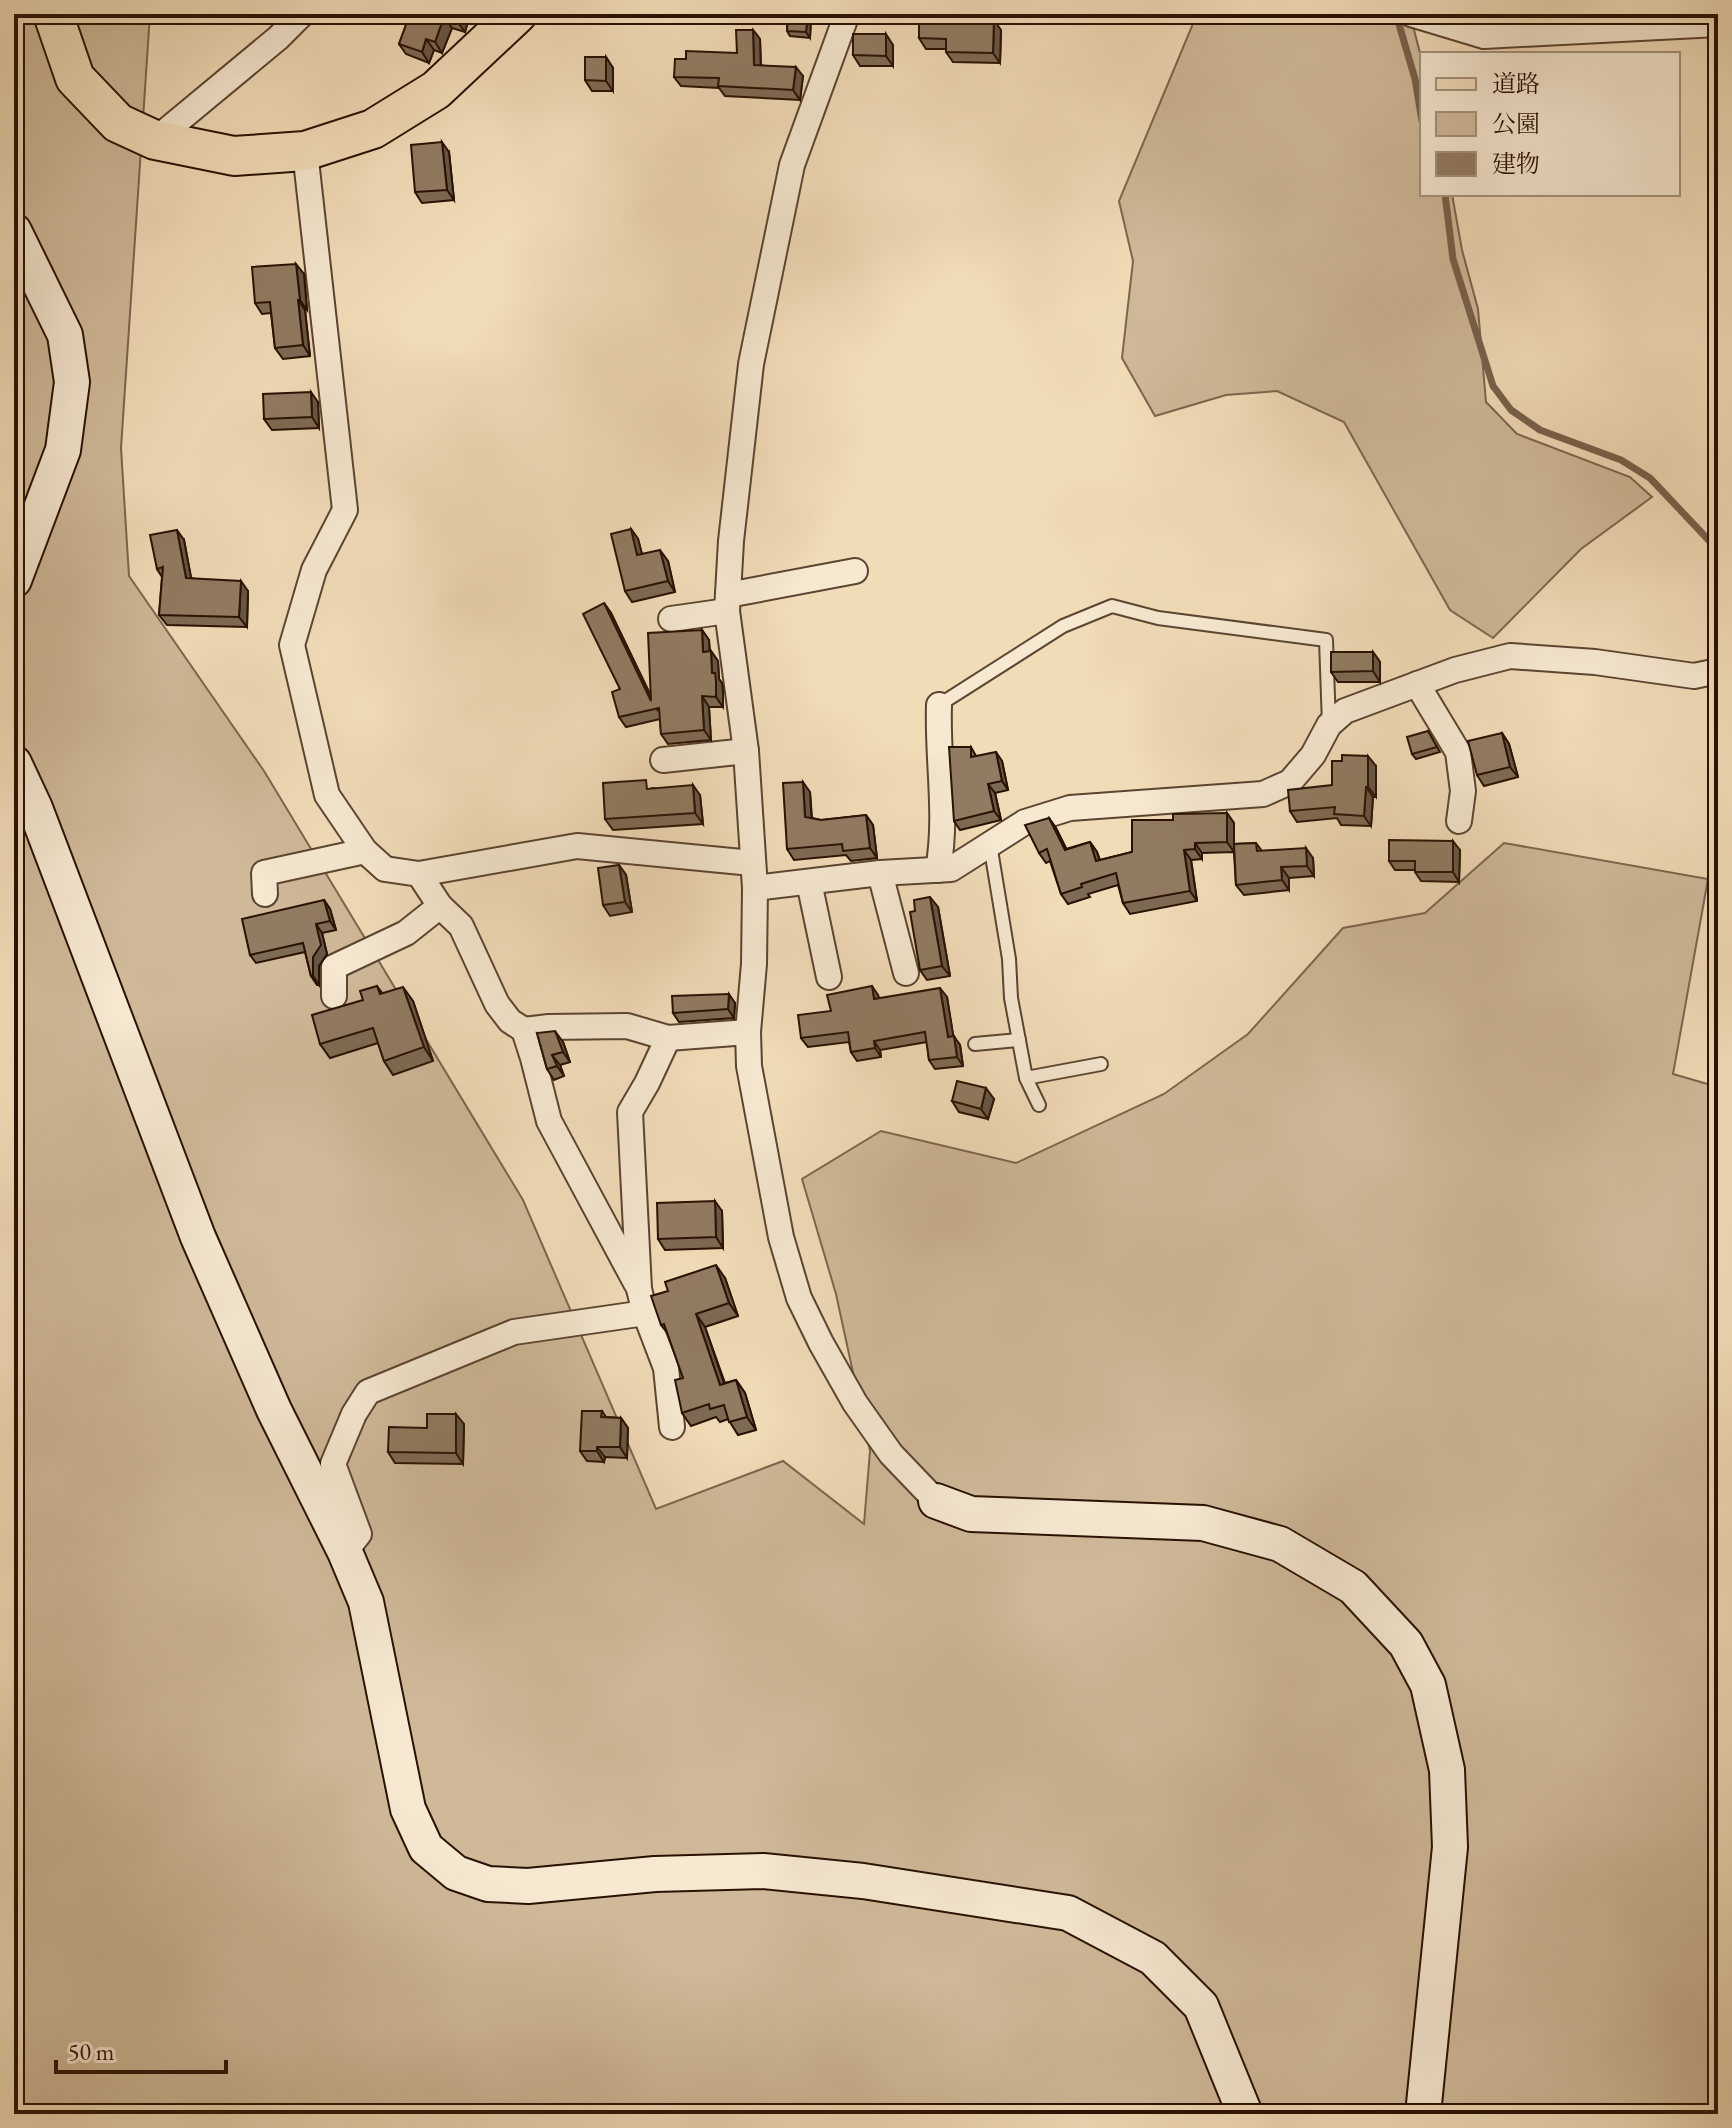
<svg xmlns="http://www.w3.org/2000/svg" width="1732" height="2128" viewBox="0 0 1732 2128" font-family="'EB Garamond','Noto Serif JP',serif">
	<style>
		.green { fill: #cfb999; stroke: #7c654e; stroke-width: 2 }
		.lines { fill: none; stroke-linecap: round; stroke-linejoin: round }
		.stream { stroke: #78614b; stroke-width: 7 }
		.lane-casing { stroke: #5b4431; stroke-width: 16 }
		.street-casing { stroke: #5b4431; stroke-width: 28 }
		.secondary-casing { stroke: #291104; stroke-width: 38 }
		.primary-casing { stroke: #291104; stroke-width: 42 }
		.lane { stroke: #f6e8d1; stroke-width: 12 }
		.street { stroke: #f6e8d1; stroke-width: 24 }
		.secondary { stroke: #f6e8d1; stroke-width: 34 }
		.primary { stroke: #f1dcb8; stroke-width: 38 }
		.wall { fill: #7d6a54; stroke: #291104; stroke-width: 2 }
		.shaded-wall { fill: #665645; stroke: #291104; stroke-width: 2 }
		.building { fill: #917b62; stroke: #291104; stroke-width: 2 }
	</style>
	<rect width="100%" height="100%" fill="#f1dcb8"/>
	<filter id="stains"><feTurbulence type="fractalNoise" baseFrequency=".0025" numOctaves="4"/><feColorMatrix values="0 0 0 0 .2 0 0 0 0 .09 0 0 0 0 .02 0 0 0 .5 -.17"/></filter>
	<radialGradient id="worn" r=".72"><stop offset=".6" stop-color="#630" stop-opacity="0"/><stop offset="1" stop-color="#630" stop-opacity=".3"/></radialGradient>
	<g class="green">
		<polygon points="14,14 150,14 121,448 129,576 264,771 523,1200 656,1509 783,1461 864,1524 870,1451 836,1294 802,1179 881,1131 1016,1163 1164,1094 1248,1034 1343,928 1425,913 1504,843 1708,879 1673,1074 1718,1087 1718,2114 14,2114"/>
		<polygon points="1197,14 1410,14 1422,61 1422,194 1452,194 1462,250 1478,309 1486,402 1517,434 1630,477 1652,497 1581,549 1493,638 1450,610 1344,422 1277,391 1226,395 1155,416 1122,358 1133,261 1119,201"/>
	</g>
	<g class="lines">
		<g class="stream">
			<polyline points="1396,14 1415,79 1422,121"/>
			<polyline points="1445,194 1453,259 1493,386 1511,410 1540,430 1621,460 1650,478 1718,550"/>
		</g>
		<g class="lane-casing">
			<g id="lane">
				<polyline points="939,705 1063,626 1112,606 1158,618 1326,640 1329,725"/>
				<polyline points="990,844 1009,959 1011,998 1026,1078 1039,1105"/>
				<polyline points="975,1044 1019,1040"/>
				<polyline points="1026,1078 1101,1064"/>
			</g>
		</g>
		<g class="street-casing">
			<g id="street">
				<polyline points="847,14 792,165 751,364 731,541 727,611 746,751 755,888 754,964 748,1032 749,1066 781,1237 799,1298 821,1343 855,1403 891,1454 936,1501"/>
				<polyline points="1411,14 1484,36 1718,24"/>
				<polyline points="155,140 278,38 302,14"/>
				<polyline points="305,151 345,510 314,570 292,645 327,795 365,851 385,869 419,874 577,846 752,863"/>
				<polyline points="728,595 855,571"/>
				<polyline points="671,619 727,611"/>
				<polyline points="1417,684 1458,752 1463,791 1459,821"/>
				<polyline points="663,760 746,751"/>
				<path d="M938,870C948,815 937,760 939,705"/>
				<polyline points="880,873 906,973"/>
				<polyline points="419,874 440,906 461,926 497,1004 510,1021 524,1030 533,1058 549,1121 636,1283"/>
				<polyline points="809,882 829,977"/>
				<polyline points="755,888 880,873 951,869 1025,822 1070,808 1263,794 1290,782 1313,755 1329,725 1345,711 1455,670 1510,656 1595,662 1694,676 1718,671"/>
				<polyline points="265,894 264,873 365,851"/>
				<polyline points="334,996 334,967 406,933 440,906"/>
				<polyline points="524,1030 549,1027 627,1026 668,1038"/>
				<polyline points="672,1427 666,1368 645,1313 639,1289 630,1112 647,1083 668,1038 748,1032"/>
				<polyline points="345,1552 359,1534 333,1464 354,1414 368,1392 514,1332 645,1313"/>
			</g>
		</g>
		<g class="secondary-casing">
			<g id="secondary">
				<polyline points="14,231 65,335 72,382 63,450 14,580"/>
				<polyline points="14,763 35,808 198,1237 274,1410 345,1552 366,1602 408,1809 426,1848 456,1873 488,1884 528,1886 655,1874 763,1871 863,1881 1068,1913 1153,1958 1201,2006 1245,2114"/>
				<polyline points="936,1501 971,1514 1203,1523 1280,1544 1353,1587 1406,1644 1428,1685 1447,1770 1450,1847 1423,2114"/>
			</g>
		</g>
		<g class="primary-casing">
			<polyline id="primary" points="53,14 75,78 118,123 155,140 234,156 305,151 373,129 436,90 517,14"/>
		</g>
		<use href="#lane" class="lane"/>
		<use href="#street" class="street"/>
		<use href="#secondary" class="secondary"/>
		<use href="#primary" class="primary"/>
	</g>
	<g class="wall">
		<polygon points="410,14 470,14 465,32 452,28 442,53 434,50 429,63 406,54 399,44"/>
		<polygon points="788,14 809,14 811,18 810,38 790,36 787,31"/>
		<polygon points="753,30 760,39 761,65 803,76 800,100 725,96 719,88 681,86 674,77 686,59 737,53"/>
		<polygon points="1001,30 1000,63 953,62 946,52 946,49 926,49 919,38"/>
		<polygon points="893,45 893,66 860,66 853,55"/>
		<polygon points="606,57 613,68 613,91 592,91 585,80"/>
		<polygon points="449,152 454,200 422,203 415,192"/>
		<polygon points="304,274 307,310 305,310 310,356 283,359 275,348 271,313 262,314 255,303"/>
		<polygon points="318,402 319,428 272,430 264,419"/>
		<polygon points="631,529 638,539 642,554 668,561 675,592 632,602 625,591"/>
		<polygon points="184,540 191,578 248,591 247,627 167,625 159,615 162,577 157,569"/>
		<polygon points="604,603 611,613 651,696 702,630 709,640 710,651 711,651 718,661 719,679 722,683 723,691 723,707 709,707 711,740 668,744 661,734 660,719 626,727 619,717 620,689"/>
		<polygon points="1373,652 1380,662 1380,682 1338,682 1331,672"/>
		<polygon points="1428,731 1440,752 1416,759 1412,754"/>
		<polygon points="1502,733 1509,744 1518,777 1484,786 1477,775"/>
		<polygon points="971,747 976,756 1002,761 1008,790 995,793 1001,820 960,830 954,821"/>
		<polygon points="1376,766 1376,797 1373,797 1371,826 1341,825 1337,818 1297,822 1290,811 1332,785"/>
		<polygon points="652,788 700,795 703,824 613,830 605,819"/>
		<polygon points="810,792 812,818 821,820 866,815 873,825 877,858 851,861 846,855 794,860 787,849"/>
		<polygon points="1227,813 1234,823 1234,844 1256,843 1262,851 1313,858 1314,876 1289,878 1289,890 1244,895 1236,885 1234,852 1202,853 1202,859 1191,860 1197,901 1130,914 1123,903 1118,885 1088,894 1090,897 1068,904 1061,894 1050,861 1046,863 1039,853 1049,818 1056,828 1066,849 1090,842 1097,852 1100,860 1132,852 1173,820"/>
		<polygon points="1460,850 1459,882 1421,881 1415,872 1415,870 1395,870 1389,861"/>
		<polygon points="619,865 626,875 632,912 610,916 603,905"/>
		<polygon points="324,900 330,909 336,930 322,933 327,954 319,966 319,985 317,985 311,976 305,952 256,963 250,955"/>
		<polygon points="938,907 950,976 927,980 920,970"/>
		<polygon points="377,986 383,994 413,1001 433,1061 393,1075 384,1061 378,1043 330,1058 320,1044"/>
		<polygon points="878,995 879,998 947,997 953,1036 960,1045 963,1066 935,1069 929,1060 927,1042 880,1050 881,1057 857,1061 851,1052 849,1042 808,1047 801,1038 831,1011"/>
		<polygon points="735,1003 734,1018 679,1022 673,1013"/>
		<polygon points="537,1033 563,1042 570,1062 560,1065 564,1076 554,1080 547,1069"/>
		<polygon points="994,1099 988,1119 959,1112 952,1101"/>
		<polygon points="722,1211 723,1248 665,1250 658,1239"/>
		<polygon points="725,1278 738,1316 705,1327 725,1383 736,1380 745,1393 756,1430 738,1435 728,1419 720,1422 716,1417 691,1426 682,1413 683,1378 668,1334 661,1325"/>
		<polygon points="602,1411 606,1417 621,1418 628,1428 627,1458 605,1457 604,1462 587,1461 580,1451"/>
		<polygon points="464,1424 463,1464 395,1463 388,1452 427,1428"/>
	</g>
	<g class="shaded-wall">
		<polygon points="460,14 470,14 465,32 457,21"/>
		<polygon points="808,14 811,18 810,38 806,32"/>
		<polygon points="444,17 452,28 442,53 435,42"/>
		<polygon points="994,20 1001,30 1000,63 993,53"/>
		<polygon points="753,30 760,39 761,74 754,65"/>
		<polygon points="886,34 893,45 893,66 886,56"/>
		<polygon points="426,39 434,50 429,63 422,52"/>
		<polygon points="606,57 613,68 613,91 606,81"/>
		<polygon points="796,67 803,76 800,100 793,90"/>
		<polygon points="442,142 449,152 454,200 447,190"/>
		<polygon points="296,264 304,274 307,310 300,300"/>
		<polygon points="298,300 305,310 310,356 303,345"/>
		<polygon points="311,392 318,402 319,428 312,417"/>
		<polygon points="631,529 638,539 645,566 637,555"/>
		<polygon points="177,530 184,540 193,588 186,578"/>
		<polygon points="660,550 668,561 675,592 668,581"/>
		<polygon points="241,581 248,591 247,627 239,617"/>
		<polygon points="604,603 611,613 658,711 651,701"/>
		<polygon points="702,630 709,640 710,662 703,652"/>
		<polygon points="711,651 718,661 719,679 722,683 723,691 723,707 716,697 712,673"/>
		<polygon points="1373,652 1380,662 1380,682 1373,671"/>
		<polygon points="702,696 709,707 711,740 704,730"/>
		<polygon points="1502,733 1509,744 1518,777 1510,767"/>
		<polygon points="996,752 1002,761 1008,790 1002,781"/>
		<polygon points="1368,756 1376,766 1376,797 1368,787"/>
		<polygon points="803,782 810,792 812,827 805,817"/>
		<polygon points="988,784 995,793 1001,820 994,811"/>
		<polygon points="693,785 700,795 703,824 695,813"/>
		<polygon points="1366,787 1373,797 1371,826 1364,816"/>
		<polygon points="1227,813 1234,823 1234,852 1227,842"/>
		<polygon points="866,815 873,825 877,858 870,848"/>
		<polygon points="1049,818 1056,828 1072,860 1065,850"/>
		<polygon points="1453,841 1460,850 1459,882 1453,872"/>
		<polygon points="1090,842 1097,852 1103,871 1096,861"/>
		<polygon points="1195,843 1202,853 1202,859 1195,849"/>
		<polygon points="1306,848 1313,858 1314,876 1307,866"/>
		<polygon points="1184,850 1191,860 1197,901 1190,891"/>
		<polygon points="619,865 626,875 632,912 625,902"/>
		<polygon points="1281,867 1289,878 1289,890 1282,880"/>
		<polygon points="930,897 938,907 950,976 942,966"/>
		<polygon points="324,900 330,909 336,930 330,921"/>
		<polygon points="316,924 322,933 327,954 319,966 319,985 313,976 313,957"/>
		<polygon points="872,986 878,995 881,1008 874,999"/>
		<polygon points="403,987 413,1001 433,1061 424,1047"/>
		<polygon points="940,988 947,997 955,1046 948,1037"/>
		<polygon points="729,994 735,1003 734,1018 728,1009"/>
		<polygon points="555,1031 563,1042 570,1062 563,1052"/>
		<polygon points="954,1036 960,1045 963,1066 957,1057"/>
		<polygon points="874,1041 880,1050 881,1057 875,1048"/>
		<polygon points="552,1055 560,1065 564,1076 557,1066"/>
		<polygon points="986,1088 994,1099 988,1119 981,1109"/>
		<polygon points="715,1201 722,1211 723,1248 716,1237"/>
		<polygon points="716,1265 725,1278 738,1316 729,1303"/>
		<polygon points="696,1314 705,1327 729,1398 720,1385"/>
		<polygon points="736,1380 745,1393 756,1430 747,1417"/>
		<polygon points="456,1414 464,1424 463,1464 456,1453"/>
		<polygon points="621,1418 628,1428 627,1458 620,1447"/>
		<polygon points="597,1447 605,1457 604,1462 597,1451"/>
	</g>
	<g class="building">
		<polygon points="410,14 460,14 457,21 444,17 435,42 426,39 422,52 399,44"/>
		<polygon points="788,14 808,14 806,32 787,31"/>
		<polygon points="919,18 994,20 993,53 946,52 946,39 919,38"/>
		<polygon points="736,30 753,30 754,65 796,67 793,90 718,86 719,78 674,77 675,59 686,59 686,51 737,53"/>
		<polygon points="853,34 886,34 886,56 853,55"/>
		<polygon points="585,57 606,57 606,81 585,80"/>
		<polygon points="442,142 447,190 415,192 411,145"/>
		<polygon points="296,264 300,300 298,300 303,345 275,348 270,302 255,303 252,267"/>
		<polygon points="311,392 312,417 264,419 263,394"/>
		<polygon points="631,529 637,555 660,550 668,581 625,591 611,534"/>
		<polygon points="177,530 186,578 241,581 239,617 159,615 163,567 157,569 150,535"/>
		<polygon points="604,603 651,701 648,633 702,630 703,652 711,651 712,673 715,673 716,681 716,697 702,696 704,730 661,734 659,708 619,717 612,692 620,689 583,614"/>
		<polygon points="1331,652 1373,652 1373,671 1331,672"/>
		<polygon points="1428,731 1437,747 1412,754 1407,737"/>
		<polygon points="1502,733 1510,767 1477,775 1468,741"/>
		<polygon points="949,747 971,747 971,757 996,752 1002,781 988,784 994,811 954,821"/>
		<polygon points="1342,755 1368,756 1368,787 1366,787 1364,816 1334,814 1335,807 1290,811 1288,790 1332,785 1332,761 1342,761"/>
		<polygon points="646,780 647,789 693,785 695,813 605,819 603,783"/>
		<polygon points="803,782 805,817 821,820 866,815 870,848 843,851 842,844 787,849 783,783"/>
		<polygon points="1227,813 1227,842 1195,843 1195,849 1184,850 1190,891 1123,903 1116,873 1081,884 1082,887 1061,894 1047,849 1039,853 1025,825 1049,818 1065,850 1090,842 1096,861 1132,852 1132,820 1173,820 1173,814"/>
		<polygon points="1389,840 1453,841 1453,872 1415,872 1415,861 1389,861"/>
		<polygon points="1256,843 1257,851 1306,848 1307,866 1281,867 1282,880 1236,885 1234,844"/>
		<polygon points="619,865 625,902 603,905 598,868"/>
		<polygon points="930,897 942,966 920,970 910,912 915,911 914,900"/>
		<polygon points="324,900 330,921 316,924 321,945 313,957 313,976 311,976 303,943 250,955 242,919"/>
		<polygon points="377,986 380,994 403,987 424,1047 384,1061 373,1028 320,1044 312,1015 363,1000 360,991"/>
		<polygon points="872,986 874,999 940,988 948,1037 954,1036 957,1057 929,1060 925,1032 874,1041 875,1048 851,1052 848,1032 801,1038 798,1015 831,1011 827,995"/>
		<polygon points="729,994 728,1009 673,1013 672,996"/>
		<polygon points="555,1031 563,1052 552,1055 557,1066 547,1069 537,1033"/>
		<polygon points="957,1081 986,1088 981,1109 952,1101"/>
		<polygon points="715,1201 716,1237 658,1239 657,1203"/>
		<polygon points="716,1265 729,1303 696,1314 720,1385 736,1380 747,1417 729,1422 724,1405 710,1409 709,1404 682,1413 675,1380 683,1378 664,1324 661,1325 651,1296 668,1291 665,1282"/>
		<polygon points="582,1411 602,1411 601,1417 621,1418 620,1447 597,1447 597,1451 580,1451"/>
		<polygon points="427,1414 456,1414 456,1453 388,1452 389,1427 427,1428"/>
	</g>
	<rect width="1732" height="2128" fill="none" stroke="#f1dcb8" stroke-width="48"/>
	<rect x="16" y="16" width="1700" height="2096" fill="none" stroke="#291104" stroke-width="4"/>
	<rect x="24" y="24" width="1684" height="2080" fill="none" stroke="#291104" stroke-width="2"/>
	<rect x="1420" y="52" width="260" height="144" fill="#f6e8d1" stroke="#a4927f" stroke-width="2"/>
	<rect x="1436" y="78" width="40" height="12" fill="#f1dcb8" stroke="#a4927f" stroke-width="2"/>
	<text x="1492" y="92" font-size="24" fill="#291104">道路</text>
	<rect x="1436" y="112" width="40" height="24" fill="#cfb999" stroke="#a4927f" stroke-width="2"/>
	<text x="1492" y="132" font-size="24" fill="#291104">公園</text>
	<rect x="1436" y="152" width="40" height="24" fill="#917b62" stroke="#a4927f" stroke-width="2"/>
	<text x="1492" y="172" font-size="24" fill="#291104">建物</text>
	<path d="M56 2060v12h170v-12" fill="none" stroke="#291104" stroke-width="4"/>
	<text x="68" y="2060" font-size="24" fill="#291104" stroke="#f6e8d1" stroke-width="6" paint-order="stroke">50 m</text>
	<rect width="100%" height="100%" filter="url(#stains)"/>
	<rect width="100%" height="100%" fill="url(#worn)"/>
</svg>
